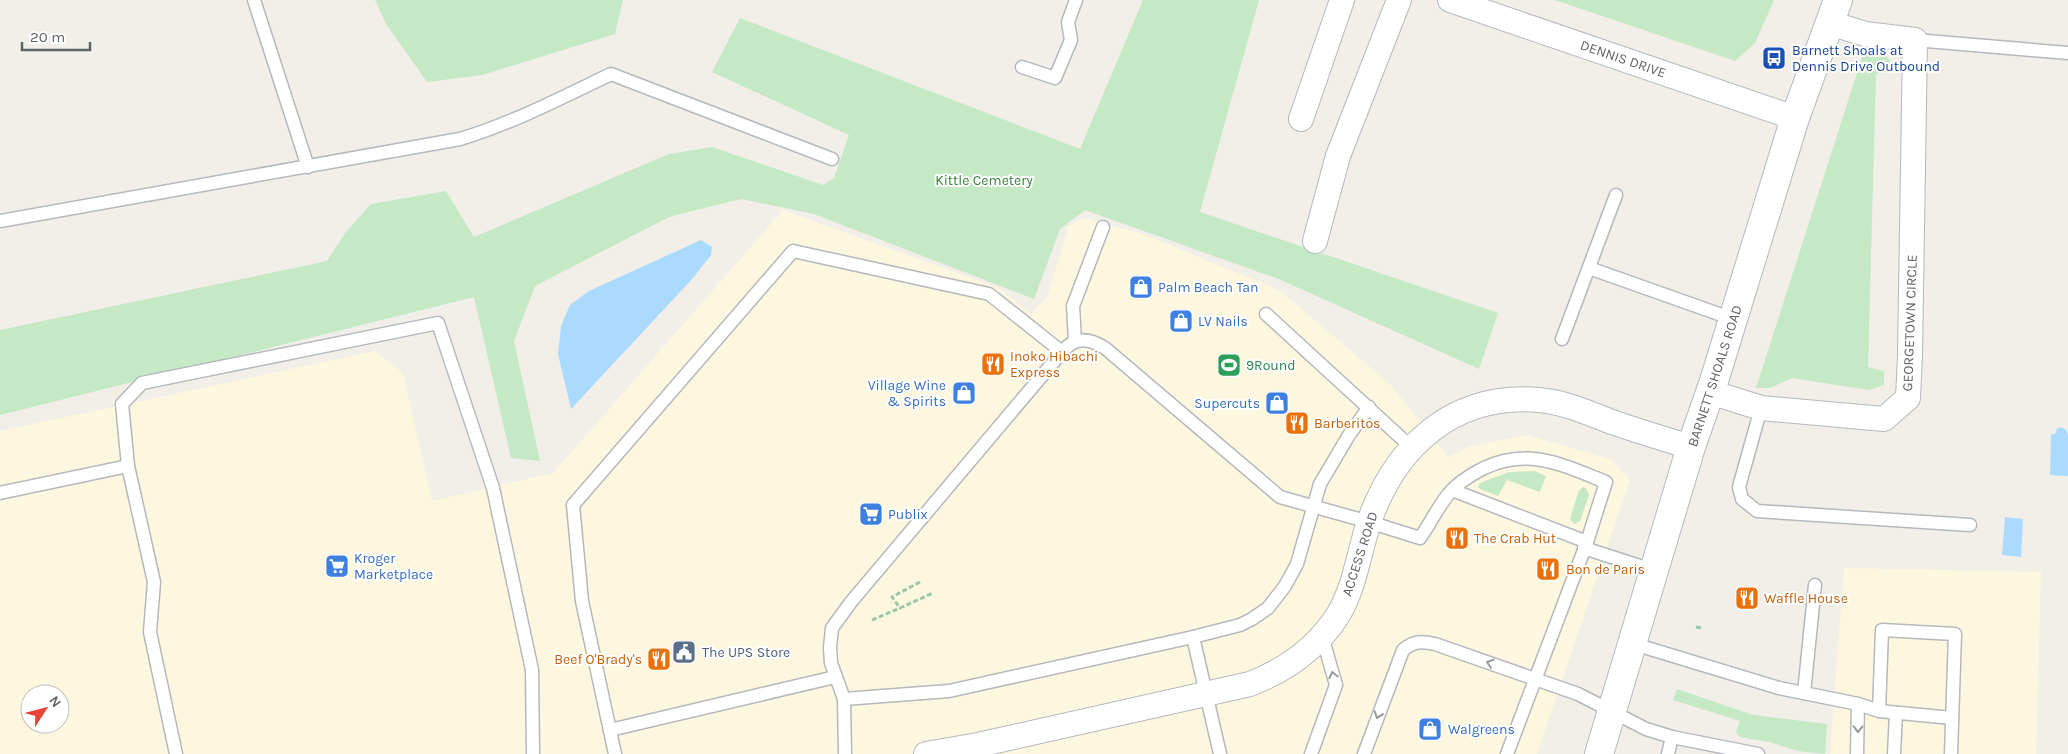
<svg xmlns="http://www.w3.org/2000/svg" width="2068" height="754" viewBox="0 0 2068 754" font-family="Karla,sans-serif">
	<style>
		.commercial { fill: #fef7e0; fill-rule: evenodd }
		.green { fill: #c5e8c5 }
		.water { fill: #aadaff }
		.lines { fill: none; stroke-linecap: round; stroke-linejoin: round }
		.service-casing { stroke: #b5b8bc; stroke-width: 15 }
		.minor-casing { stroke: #b5b8bc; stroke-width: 26 }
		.secondary-casing { stroke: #b6babf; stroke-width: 30 }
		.path { stroke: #9cc7a9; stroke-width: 3; stroke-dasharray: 5 2.5; stroke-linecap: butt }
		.service { stroke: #fff; stroke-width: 12 }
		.minor { stroke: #fff; stroke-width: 24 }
		.secondary { stroke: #fff; stroke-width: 28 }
		.oneway { stroke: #979a9d }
		.labels { text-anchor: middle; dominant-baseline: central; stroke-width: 4; stroke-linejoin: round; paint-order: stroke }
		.transit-label { font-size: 14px; fill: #164399; stroke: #fff; text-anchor: start }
		.street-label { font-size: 14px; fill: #5f6368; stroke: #fff }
		.park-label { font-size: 14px; fill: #348238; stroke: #fff }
		.shop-label { font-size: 14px; fill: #366cbe; stroke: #fff; text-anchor: start }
		.food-label { font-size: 14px; fill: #c56008; stroke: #fff; text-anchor: start }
		.leisure-label { font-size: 14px; fill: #27864d; stroke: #fff; text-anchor: start }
		.service-label { font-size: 14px; fill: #4e5e75; stroke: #fff; text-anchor: start }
	</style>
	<rect width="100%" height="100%" fill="#f1efe8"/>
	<g class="commercial">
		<path d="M783,210L999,288L1031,314L1047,297L1069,225L1085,218L1145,235L1279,290L1391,385L1448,457L1470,446L1528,435L1610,459L1630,480L1537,754H0V431L375,351L403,373L432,501L553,473ZM30,694H60V724H30Z"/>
		<polygon points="1844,568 2041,572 2036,754 1830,754"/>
	</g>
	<g class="green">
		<polygon points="375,0 623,0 615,34 482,75 427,82 386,24"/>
		<polygon points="1143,0 1259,0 1200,212 1498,313 1479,369 1281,280 1085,210 1060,229 1034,299 814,214 741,199 669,217 535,286 514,341 540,461 511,458 474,297 0,415 0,330 327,261 346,232 371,204 446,191 474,237 669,154 712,147 823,185 834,178 849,135 712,72 740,18 1080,149"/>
		<polygon points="1555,0 1774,0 1755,43 1735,61"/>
		<polygon points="1866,45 1881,49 1891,62 1890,70 1876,74 1868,367 1884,371 1884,385 1869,390 1792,378 1770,388 1756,388"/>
		<polygon points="1535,471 1546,476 1540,492 1507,480 1498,496 1478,488 1480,483 1509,472"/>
		<polygon points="1583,487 1586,488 1589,495 1580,521 1574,524 1570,519 1579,490"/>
		<polygon points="1677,689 1753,715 1827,724 1825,754 1798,751 1769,742 1740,737 1736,732 1740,721 1673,700"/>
	</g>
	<g class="water">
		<polygon points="701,240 712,247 711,255 693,278 571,409 558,354 561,326 570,305 589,291"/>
		<polygon points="2061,427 2066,430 2068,435 2068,476 2050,475 2051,434 2055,434 2057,429"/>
		<polygon points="2005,517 2023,519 2021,557 2002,555"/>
	</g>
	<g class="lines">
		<g class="service-casing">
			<g id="service">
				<polyline points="254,0 308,167"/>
				<polyline points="1915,40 2068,53"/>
				<polyline points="1022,67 1055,78 1071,40 1068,22 1076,0"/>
				<path d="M0,221L460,139C513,123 561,98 611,74L832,159"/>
				<polyline points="1589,268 1733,319"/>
				<polyline points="1266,314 1411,447"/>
				<polyline points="1562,339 1616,195"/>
				<polyline points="1075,340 1073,306 1103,227"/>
				<polyline points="1761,408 1739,487 1742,499 1757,511 1970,525"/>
				<polyline points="1452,490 1587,542"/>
				<polyline points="0,493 128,466"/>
				<polyline points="1584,548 1655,571"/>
				<polyline points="1193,637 1220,754"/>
				<polyline points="1634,644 1779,688 1858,704 1879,711 1952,718"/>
				<polyline points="1804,693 1815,585"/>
				<polyline points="844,699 949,691 1193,637 1240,625 1252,619 1268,608 1285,586 1297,564 1320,484 1349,435 1369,407"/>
				<polyline points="1879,711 1882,630 1955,634 1951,754"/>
				<polyline points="610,730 835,677"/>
				<polyline points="176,754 150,632 154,582 128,466 122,404 142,383 438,323 493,488 532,670 533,754"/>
				<polyline points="615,754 582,601 573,505 793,251 989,294 1062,352"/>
				<path d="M845,754L844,699L831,663L830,648L832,628L851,602L1062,352C1075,336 1089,338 1105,348L1280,497L1369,522L1420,538C1429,525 1437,509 1447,496C1456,484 1470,475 1484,468C1529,447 1563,465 1606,482L1587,542L1507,754"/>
				<polyline points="1311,754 1336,685 1322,636"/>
				<path d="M1364,754L1403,650C1414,641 1421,641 1435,644L1578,694L1646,729L1672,737L1758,754"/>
				<polyline points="1668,754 1672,737"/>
				<polyline points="1857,754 1858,704"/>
				<polyline points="1894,754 1896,713"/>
			</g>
		</g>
		<g class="minor-casing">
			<g id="minor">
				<polyline points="1450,0 1795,118"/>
				<polyline points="1301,119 1342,0"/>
				<polyline points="1315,241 1338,156 1399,0"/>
				<polyline points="1710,392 1761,408 1884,419 1908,398 1910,355 1915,40 1865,34 1830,23"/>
				<path d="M926,754L978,745L1250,684C1286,670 1317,648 1338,615C1355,587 1359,552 1369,522C1396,445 1454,393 1539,400C1564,402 1588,413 1612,422C1638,431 1664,439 1691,447"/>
			</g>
		</g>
		<g class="secondary-casing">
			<polyline id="secondary" points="1599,754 1691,447 1714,381 1795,118 1838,0"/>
		</g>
		<g class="path">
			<polyline points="920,582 892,597 900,608 933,593"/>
			<polyline points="872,620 900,608"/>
			<polyline points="1696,627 1701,628"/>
		</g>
		<use href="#service" class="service"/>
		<use href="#minor" class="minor"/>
		<use href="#secondary" class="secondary"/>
	</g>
	<defs><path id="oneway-chevron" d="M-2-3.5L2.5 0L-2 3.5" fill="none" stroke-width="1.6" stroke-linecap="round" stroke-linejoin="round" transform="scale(1.25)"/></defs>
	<g class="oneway">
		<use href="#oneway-chevron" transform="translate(1490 663) rotate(-161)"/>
		<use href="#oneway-chevron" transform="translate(1333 675) rotate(-103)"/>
		<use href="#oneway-chevron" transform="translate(1378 715) rotate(109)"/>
		<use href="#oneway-chevron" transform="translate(1858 729) rotate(91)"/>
	</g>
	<defs>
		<g id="bus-square" transform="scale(1.25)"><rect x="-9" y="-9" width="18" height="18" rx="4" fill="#1a4fb4" stroke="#fff"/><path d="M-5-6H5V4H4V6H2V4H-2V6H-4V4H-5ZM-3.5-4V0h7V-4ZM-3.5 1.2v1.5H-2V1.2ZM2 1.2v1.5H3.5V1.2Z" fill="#fff"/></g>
		<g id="shop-square" transform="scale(1.25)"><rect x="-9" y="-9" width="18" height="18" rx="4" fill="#3f7fe0" stroke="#fff"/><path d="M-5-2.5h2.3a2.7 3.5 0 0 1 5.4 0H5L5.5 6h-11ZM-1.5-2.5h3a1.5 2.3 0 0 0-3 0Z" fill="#fff"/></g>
		<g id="restaurant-square" transform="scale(1.25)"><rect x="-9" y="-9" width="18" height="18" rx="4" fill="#e8710a" stroke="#fff"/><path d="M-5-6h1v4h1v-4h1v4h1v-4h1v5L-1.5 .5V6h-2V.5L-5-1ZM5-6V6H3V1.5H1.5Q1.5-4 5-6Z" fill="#fff"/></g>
		<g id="stadium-square" transform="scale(1.25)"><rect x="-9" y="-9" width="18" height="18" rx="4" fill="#2e9e5b" stroke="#fff"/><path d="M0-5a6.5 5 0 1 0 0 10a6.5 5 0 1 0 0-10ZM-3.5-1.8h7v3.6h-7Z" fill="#fff"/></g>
		<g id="supermarket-square" transform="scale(1.25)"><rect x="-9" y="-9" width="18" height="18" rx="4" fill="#3f7fe0" stroke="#fff"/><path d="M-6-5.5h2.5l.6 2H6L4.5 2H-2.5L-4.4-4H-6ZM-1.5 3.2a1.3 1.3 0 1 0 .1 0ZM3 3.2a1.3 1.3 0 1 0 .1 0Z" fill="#fff"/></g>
		<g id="civic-square" transform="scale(1.25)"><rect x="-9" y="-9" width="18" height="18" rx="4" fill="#5c6f8a" stroke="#fff"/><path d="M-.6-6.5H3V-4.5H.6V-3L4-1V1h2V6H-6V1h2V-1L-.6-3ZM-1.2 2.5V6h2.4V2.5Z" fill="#fff"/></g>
	</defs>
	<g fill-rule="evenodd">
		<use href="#bus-square" x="1774" y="58"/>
		<use href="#shop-square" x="1141" y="287"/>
		<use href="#shop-square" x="1181" y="321"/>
		<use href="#restaurant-square" x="993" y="364"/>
		<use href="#stadium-square" x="1229" y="365"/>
		<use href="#shop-square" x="964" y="393"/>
		<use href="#shop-square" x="1277" y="403"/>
		<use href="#restaurant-square" x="1297" y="423"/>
		<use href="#supermarket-square" x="871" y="514"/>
		<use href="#restaurant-square" x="1457" y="538"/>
		<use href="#supermarket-square" x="337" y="566"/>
		<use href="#restaurant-square" x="1548" y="569"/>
		<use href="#restaurant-square" x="1747" y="598"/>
		<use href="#civic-square" x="684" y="652"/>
		<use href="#restaurant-square" x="659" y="659"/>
		<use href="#shop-square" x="1430" y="729"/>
	</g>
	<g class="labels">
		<g class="transit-label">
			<text x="1792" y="50">Barnett Shoals at<tspan x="1792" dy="16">Dennis Drive Outbound</tspan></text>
		</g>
		<g class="street-label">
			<text transform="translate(1623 59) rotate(19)">DENNIS DRIVE</text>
			<text transform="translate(1910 323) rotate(-88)">GEORGETOWN CIRCLE</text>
			<text transform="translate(1715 376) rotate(-72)">BARNETT SHOALS ROAD</text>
			<text transform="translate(1360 554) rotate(-72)">ACCESS ROAD</text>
		</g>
		<g class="park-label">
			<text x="984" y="180">Kittle Cemetery</text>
		</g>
		<g class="shop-label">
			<text x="1158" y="287">Palm Beach Tan</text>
			<text x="1198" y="321">LV Nails</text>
			<text x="946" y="385" text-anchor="end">Village Wine<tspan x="946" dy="16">&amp; Spirits</tspan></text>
			<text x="1260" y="403" text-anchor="end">Supercuts</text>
			<text x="888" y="514">Publix</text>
			<text x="354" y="558">Kroger<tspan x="354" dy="16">Marketplace</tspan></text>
			<text x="1448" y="729">Walgreens</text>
		</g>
		<g class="food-label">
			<text x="1010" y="356">Inoko Hibachi<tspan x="1010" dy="16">Express</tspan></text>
			<text x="1314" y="423">Barberitos</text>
			<text x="1474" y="538">The Crab Hut</text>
			<text x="1566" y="569">Bon de Paris</text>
			<text x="1764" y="598">Waffle House</text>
			<text x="642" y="659" text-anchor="end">Beef O'Brady's</text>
		</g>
		<g class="leisure-label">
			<text x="1246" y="365">9Round</text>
		</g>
		<g class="service-label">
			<text x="702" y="652">The UPS Store</text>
		</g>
	</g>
	<g transform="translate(45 709) rotate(54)"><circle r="24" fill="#ffffff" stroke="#bfc1c3"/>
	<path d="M0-4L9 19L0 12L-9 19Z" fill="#ea4335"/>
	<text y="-8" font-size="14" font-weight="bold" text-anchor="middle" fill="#5f6368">N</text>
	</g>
	<path d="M22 42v8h68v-8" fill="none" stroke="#5f6368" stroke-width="2.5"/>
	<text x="30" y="42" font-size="15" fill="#5f6368" stroke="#ffffff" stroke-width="4" paint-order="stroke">20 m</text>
</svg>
